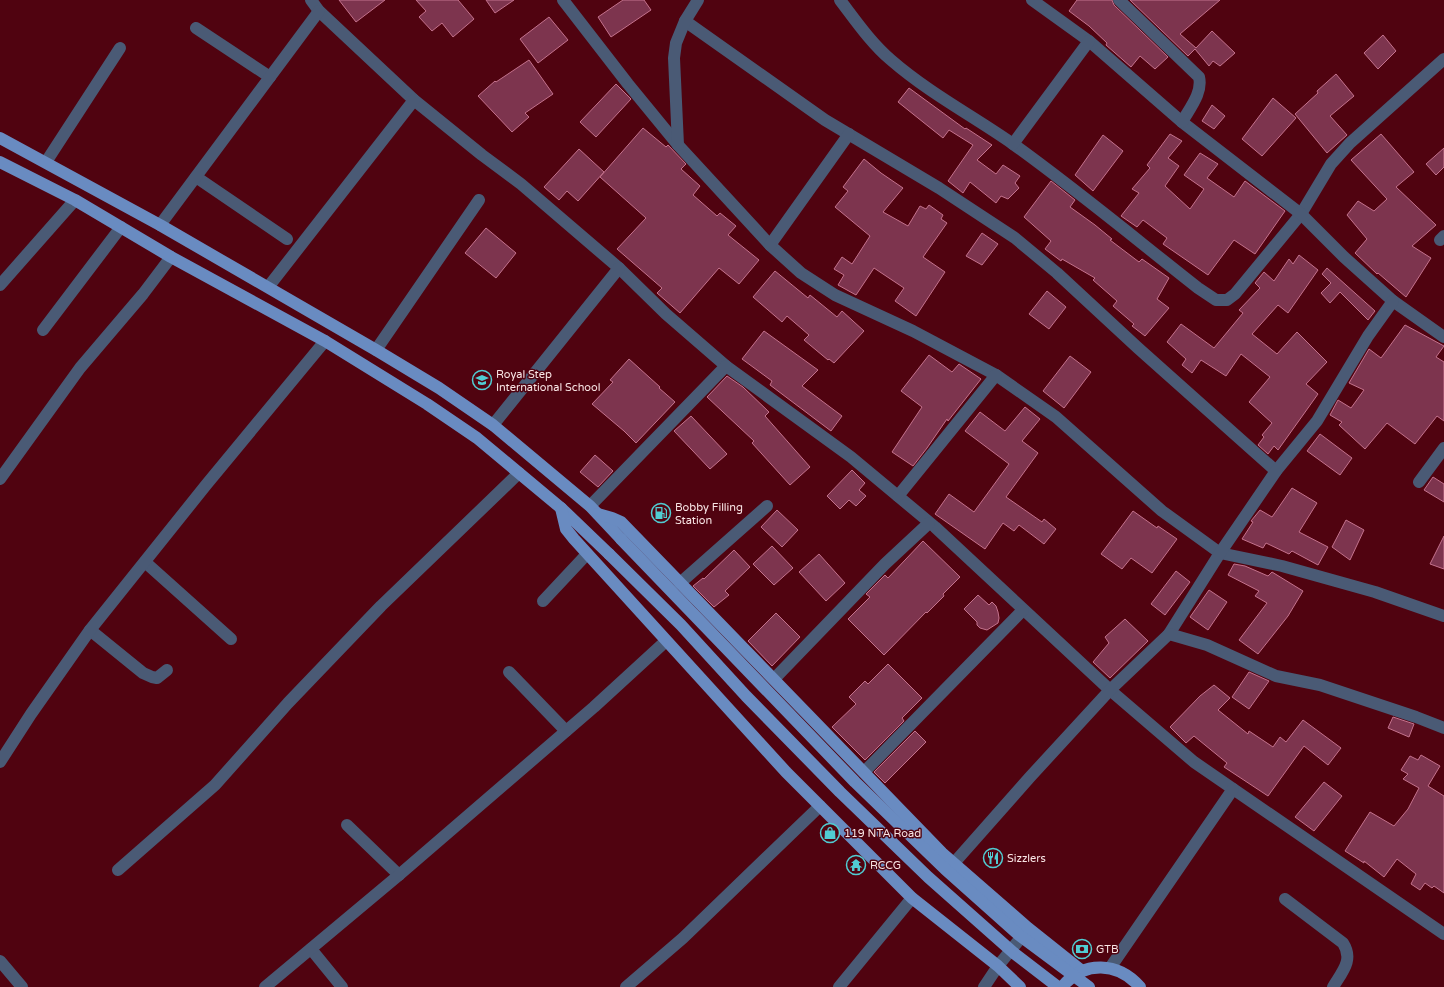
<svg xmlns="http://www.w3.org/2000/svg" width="1444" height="987" viewBox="0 0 1444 987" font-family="'Varela Round',sans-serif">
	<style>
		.building { fill: #7d344e; stroke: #c4728d }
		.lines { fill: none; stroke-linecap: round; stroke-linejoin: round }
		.minor { stroke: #4a5a75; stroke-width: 12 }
		.major { stroke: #698bc1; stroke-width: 12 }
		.major-bridge { stroke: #698bc1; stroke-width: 12 }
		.labels { text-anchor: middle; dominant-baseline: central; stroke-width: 3; stroke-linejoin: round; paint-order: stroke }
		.poi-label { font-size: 11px; fill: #f9e5e5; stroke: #500310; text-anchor: start }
	</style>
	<rect width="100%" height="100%" fill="#500310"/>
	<g class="building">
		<polygon points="339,0 385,0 356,22"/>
		<polygon points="416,0 458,0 474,19 453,37 442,23 432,31 419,17 426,11"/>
		<polygon points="486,0 514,0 495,13"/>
		<polygon points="623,0 644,0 651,10 611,37 598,17"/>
		<polygon points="1077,0 1112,0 1114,5 1168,57 1155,69 1140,56 1131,67 1106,45 1107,43 1089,26 1069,11"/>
		<polygon points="1130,0 1220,0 1180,34 1196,48 1212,31 1235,53 1220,66 1213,61 1209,66 1195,49 1188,56"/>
		<polygon points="549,17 568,40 538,63 520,39"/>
		<polygon points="1383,35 1396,51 1378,69 1364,53"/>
		<polygon points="529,60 553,94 525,113 529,117 512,132 478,96 495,81 496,82"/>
		<polygon points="1336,74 1354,96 1330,116 1347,135 1327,153 1295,114 1318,93 1317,91"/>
		<polygon points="616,84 631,99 596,137 580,122"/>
		<polygon points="909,88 965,129 966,128 992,145 977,160 996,174 1003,165 1020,176 1015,183 1019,188 1008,199 1001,196 996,203 970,182 963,193 948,181 973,145 949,130 943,138 898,102"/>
		<polygon points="1273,98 1296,118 1262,156 1242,139"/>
		<polygon points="1212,105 1225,116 1214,129 1202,121"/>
		<polygon points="643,128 666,147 668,145 686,164 681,169 700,186 693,195 717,216 720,213 736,226 728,235 759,260 739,284 719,268 680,313 657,293 662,288 617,249 646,218 600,177"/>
		<polygon points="1170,134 1182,141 1168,158 1179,166 1165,186 1190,209 1204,189 1184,175 1200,153 1218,164 1207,178 1234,197 1245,181 1285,211 1255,254 1234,240 1208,275 1163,244 1167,238 1143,220 1137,227 1121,216 1139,193 1132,189 1150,168 1147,165"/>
		<polygon points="1381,134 1414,172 1396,187 1436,225 1412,246 1431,258 1406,297 1378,273 1377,274 1355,253 1367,239 1347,215 1358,201 1374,211 1387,199 1351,160"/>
		<polygon points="1103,135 1123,151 1093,191 1075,175"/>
		<polygon points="1444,148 1444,167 1436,175 1426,164"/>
		<polygon points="579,149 604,172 578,201 567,191 559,200 544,187"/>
		<polygon points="864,159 881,173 903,188 883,212 908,226 920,206 926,209 929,205 943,215 941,219 947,223 923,257 945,272 916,316 895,301 904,288 874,268 856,295 838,285 844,275 834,269 842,257 852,264 870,236 835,207 848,191 843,187"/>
		<polygon points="1051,181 1075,200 1070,207 1095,225 1112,239 1110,240 1139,262 1142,259 1169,278 1157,299 1169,308 1145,336 1132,326 1134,324 1113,306 1117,301 1093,280 1095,278 1062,259 1061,261 1045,249 1051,241 1024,217"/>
		<polygon points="486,228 516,253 496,278 465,253"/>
		<polygon points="982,233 998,244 982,265 966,256"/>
		<polygon points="1299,255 1318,270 1288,313 1278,305 1252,334 1277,354 1297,332 1327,362 1306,384 1318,394 1278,450 1274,446 1268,454 1258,445 1264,437 1262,435 1272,423 1249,402 1270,377 1241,354 1226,376 1201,360 1192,373 1182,365 1186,359 1167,342 1181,324 1214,348 1243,313 1239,310 1260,288 1255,283 1264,272 1274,281 1289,259 1293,264"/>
		<polygon points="1327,268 1375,311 1368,320 1340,292 1330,303 1321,293 1331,283 1322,274"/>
		<polygon points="775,271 808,298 810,295 837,317 842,311 864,331 834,363 829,359 828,360 804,340 809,335 787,316 782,322 753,297"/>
		<polygon points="1047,291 1066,307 1049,329 1029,314"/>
		<polygon points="1405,325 1444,346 1436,357 1444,362 1444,421 1437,416 1415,444 1387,423 1365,449 1339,425 1342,422 1330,415 1338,400 1351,408 1364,390 1349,383 1369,349 1381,358"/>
		<polygon points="764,331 818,370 802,386 842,416 831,431 770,385 772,381 742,359"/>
		<polygon points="929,355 952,372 959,364 981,379 948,421 947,419 927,448 913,466 892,452 922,407 901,391"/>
		<polygon points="1070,356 1091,372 1064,408 1043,391"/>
		<polygon points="629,359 660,387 659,388 675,402 636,443 624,431 592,404 613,382 610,380"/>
		<polygon points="727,376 743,387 769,412 765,416 810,467 790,485 752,443 754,441 707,397"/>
		<polygon points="1025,407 1040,419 1022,441 1038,453 1006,497 1042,522 1044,519 1056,529 1044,544 1019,525 1014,531 1003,523 985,549 935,514 949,494 974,512 1009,464 965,431 980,412 1005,431"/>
		<polygon points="691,416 727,454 710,469 674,431"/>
		<polygon points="1320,434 1352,458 1340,475 1307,451"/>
		<polygon points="595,455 613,471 598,487 580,472"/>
		<polygon points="852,470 865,483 859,490 866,496 856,506 849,500 840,509 827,496"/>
		<polygon points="1433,477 1444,484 1444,502 1424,490"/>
		<polygon points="1292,488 1317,503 1299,532 1328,547 1318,565 1292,551 1289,554 1266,543 1263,548 1242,539 1253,522 1251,521 1260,510 1272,517"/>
		<polygon points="777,510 798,530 782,547 761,527"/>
		<polygon points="1133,511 1157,528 1158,526 1177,539 1152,573 1131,558 1122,569 1101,554"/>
		<polygon points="1346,520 1364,530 1350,560 1332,547"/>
		<polygon points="1444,536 1444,569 1430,564"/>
		<polygon points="923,541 960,577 943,594 944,596 927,613 926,612 884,655 848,619 870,597 866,594 885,575 888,578"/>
		<polygon points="772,546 793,568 774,585 753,564"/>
		<polygon points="734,550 750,567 725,591 729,595 714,607 693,586 703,578 704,579"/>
		<polygon points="819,554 845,583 826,601 799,572"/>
		<polygon points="1234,564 1245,566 1268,576 1272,572 1303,591 1288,616 1258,654 1239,640 1267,603 1255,596 1259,591 1228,575"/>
		<polygon points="1176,571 1190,582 1165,615 1151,604"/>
		<polygon points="1209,590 1227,602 1208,630 1190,617"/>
		<polygon points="978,595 989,605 992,602 996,606 998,612 999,618 998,623 987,630 980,628 977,625 977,622 964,609"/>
		<polygon points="776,613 800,637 772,666 748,641"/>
		<polygon points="1125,619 1148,641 1110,678 1093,662 1109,643 1105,637"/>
		<polygon points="888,664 922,698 902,718 904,721 865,760 832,727 856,704 849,697 865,681 868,684"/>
		<polygon points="1249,672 1269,681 1249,709 1232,697"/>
		<polygon points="1214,685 1230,698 1218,710 1248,734 1249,731 1273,747 1280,737 1286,742 1303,720 1341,748 1328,765 1304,746 1268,796 1224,767 1227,763 1194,736 1186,743 1170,727 1200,696"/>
		<polygon points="1393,717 1414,724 1409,737 1388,728"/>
		<polygon points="915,731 926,742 885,783 874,772"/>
		<polygon points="1421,755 1440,766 1428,786 1444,796 1444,893 1434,886 1432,888 1425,883 1420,890 1411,884 1416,874 1397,859 1384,877 1364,861 1364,863 1345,851 1370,812 1394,826 1408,809 1419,788 1403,779 1408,774 1401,770 1410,756 1418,760"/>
		<polygon points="1324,782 1342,796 1314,831 1295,817"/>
	</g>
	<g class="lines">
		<g class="minor">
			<polyline points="311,0 319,11 414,100 482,155 521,184 619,268 666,314 726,366 851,457 935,527 1110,690 1194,762 1444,934"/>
			<polyline points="563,0 628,84 678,145 770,245 801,273 835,295 913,331 996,375 1056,417 1162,511 1220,553 1282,566 1375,592 1444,616"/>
			<path d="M840,0C856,21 871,43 891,60C929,93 973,116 1013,144C1077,190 1137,240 1198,288L1216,300H1227L1235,294L1301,214L1331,164L1350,143L1444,59"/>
			<polyline points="1032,0 1089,41 1182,122 1301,214 1344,257 1393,301 1444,337"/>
			<path d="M1119,0L1199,77C1203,93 1189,109 1182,122"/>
			<polyline points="685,21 825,120 939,188 1015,238 1057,273 1138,348 1276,471"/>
			<polyline points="196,28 270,77"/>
			<polyline points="1013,144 1089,41"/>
			<polyline points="678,145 674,58 676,43 685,21 698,0"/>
			<polyline points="46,162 120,48"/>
			<polyline points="196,177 287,239"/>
			<polyline points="160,225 319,11"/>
			<polyline points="1440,240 1444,236"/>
			<polyline points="770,245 849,134"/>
			<polyline points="0,285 75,200"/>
			<polyline points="269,286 414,100"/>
			<polyline points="43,330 121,227"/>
			<polyline points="376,350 479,200"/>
			<polyline points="493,425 619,268"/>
			<polyline points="0,479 80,368 143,294 171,257"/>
			<polyline points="1419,482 1444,448"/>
			<polyline points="898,496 996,375"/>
			<polyline points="590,506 726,366"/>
			<polyline points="145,562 231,639"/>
			<polyline points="680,583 767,506"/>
			<polyline points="543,601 587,554"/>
			<polyline points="90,630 143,673 152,677 157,678 167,670"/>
			<polyline points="1169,634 1220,553 1276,471 1317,421 1368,336 1393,301"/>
			<polyline points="509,672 566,731"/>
			<polyline points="774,679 885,564 929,523"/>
			<polyline points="0,762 31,714 90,630 206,485 325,341"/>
			<polyline points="864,772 1023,610"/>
			<polyline points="347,825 399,875"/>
			<polyline points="954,863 1030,777 1110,690 1169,634 1207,645 1276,676 1320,685 1416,717 1444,728"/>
			<polyline points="118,870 215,785 288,703 381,606 519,473"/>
			<path d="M1285,899L1343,943C1354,960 1342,972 1333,987"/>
			<polyline points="311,949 342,987"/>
			<polyline points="0,961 22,987"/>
			<polyline points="1110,968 1233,789"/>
			<polyline points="265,987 399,875 594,707 666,641"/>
			<polyline points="626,987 683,938 820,806"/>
			<polyline points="839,987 912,898"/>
			<polyline points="984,987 998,966 1028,929"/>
		</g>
		<g class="major">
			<polyline points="0,138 160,225 376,350 439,388 493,425 590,506 621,539"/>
			<polyline points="0,162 75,200 171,257 325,341 427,404 477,438 561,508 609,554"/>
			<polyline points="561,508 566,529 574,539 786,772 912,898 998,966 1020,987"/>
			<polyline points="598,514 612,518 621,522 942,853 1028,928 1082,971"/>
			<path d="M1062,987C1084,960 1118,962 1140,987"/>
		</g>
		<g class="major-bridge">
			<polyline points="621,539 855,782 945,869 1019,935 1089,987"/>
			<polyline points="609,554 681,625 746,696 840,792 928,877 1015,954 1058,987"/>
		</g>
	</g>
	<defs>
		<g id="school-ring" transform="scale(1)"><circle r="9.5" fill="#500310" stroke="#51ccd2" stroke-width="1.5"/><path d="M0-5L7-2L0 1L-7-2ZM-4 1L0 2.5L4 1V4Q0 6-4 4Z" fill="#51ccd2"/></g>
		<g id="fuel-ring" transform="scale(1)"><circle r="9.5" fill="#500310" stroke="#51ccd2" stroke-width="1.5"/><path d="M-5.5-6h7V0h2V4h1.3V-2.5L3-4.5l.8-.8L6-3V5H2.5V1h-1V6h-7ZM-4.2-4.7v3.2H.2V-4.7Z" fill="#51ccd2"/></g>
		<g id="shop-ring" transform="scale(1)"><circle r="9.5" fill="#500310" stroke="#51ccd2" stroke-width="1.5"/><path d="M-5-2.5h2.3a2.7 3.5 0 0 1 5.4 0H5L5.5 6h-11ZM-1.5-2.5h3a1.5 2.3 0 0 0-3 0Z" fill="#51ccd2"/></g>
		<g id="restaurant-ring" transform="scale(1)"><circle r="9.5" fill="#500310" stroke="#51ccd2" stroke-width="1.5"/><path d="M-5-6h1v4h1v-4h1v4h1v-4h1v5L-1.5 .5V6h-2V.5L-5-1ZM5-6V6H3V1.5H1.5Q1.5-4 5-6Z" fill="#51ccd2"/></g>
		<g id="temple-ring" transform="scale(1)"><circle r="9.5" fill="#500310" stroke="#51ccd2" stroke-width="1.5"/><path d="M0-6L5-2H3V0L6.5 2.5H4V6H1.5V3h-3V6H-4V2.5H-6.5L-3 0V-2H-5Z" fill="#51ccd2"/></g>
		<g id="bank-ring" transform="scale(1)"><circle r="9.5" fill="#500310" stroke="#51ccd2" stroke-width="1.5"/><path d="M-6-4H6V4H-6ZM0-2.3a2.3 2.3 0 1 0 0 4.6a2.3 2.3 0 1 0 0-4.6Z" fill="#51ccd2"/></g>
	</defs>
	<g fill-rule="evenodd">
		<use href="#school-ring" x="482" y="380"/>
		<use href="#fuel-ring" x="661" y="513"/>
		<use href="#shop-ring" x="830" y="833"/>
		<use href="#restaurant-ring" x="993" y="858"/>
		<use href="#temple-ring" x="856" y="865"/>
		<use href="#bank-ring" x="1082" y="949"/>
	</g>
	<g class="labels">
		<g class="poi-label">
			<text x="496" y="374">Royal Step<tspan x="496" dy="13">International School</tspan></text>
			<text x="675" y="507">Bobby Filling<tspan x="675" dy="13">Station</tspan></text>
			<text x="844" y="833">119 NTA Road</text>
			<text x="1007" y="858">Sizzlers</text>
			<text x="870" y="865">RCCG</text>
			<text x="1096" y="949">GTB</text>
		</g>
	</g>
</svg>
